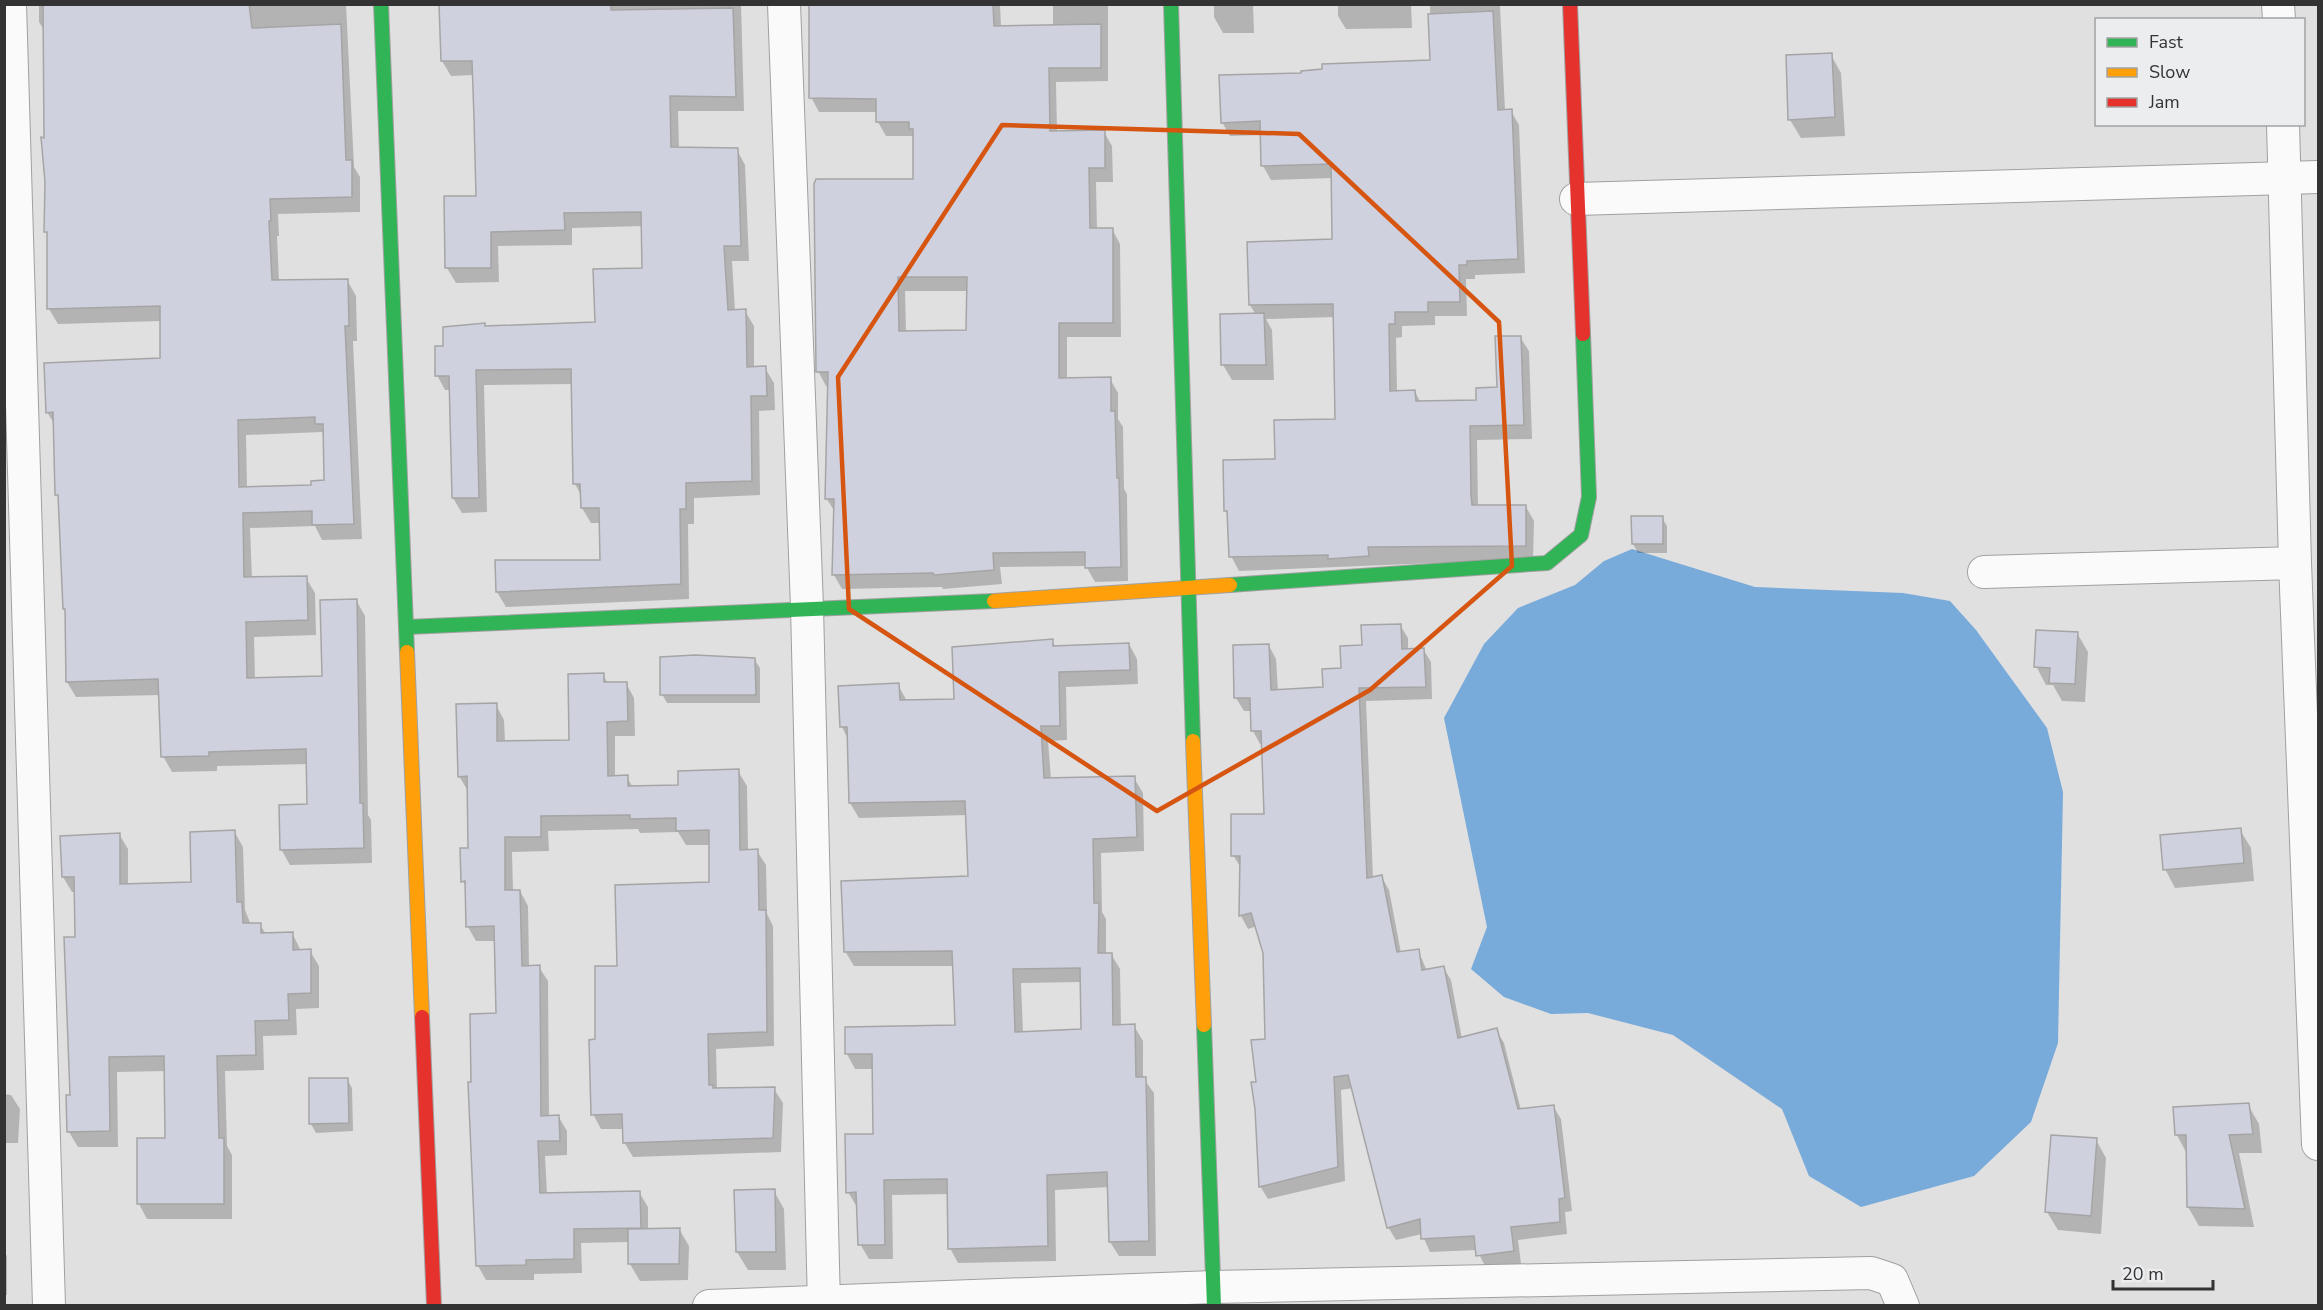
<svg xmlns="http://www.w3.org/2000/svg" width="2323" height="1310" viewBox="0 0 2323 1310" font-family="'Nunito Sans',sans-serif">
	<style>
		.water { fill: #78aada }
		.shadow { fill: #0003; fill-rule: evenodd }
		.building { fill: #d0d1df; stroke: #a5a5a5; stroke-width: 1.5; fill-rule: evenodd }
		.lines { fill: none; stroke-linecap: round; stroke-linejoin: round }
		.street-casing { stroke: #a0a0a1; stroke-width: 34 }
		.fast-casing { stroke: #a0a0a1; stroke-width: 16 }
		.slow-casing { stroke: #a0a0a1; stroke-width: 16 }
		.jam-casing { stroke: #a0a0a1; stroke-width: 16 }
		.street { stroke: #fafafa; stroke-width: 32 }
		.fast { stroke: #30b455; stroke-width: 14 }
		.slow { stroke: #ff9f0a; stroke-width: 14 }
		.jam { stroke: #e5322d; stroke-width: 14 }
		.marked { fill: none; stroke: #d65510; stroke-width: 4.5; stroke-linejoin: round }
	</style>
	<rect width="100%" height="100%" fill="#e0e0e1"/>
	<polygon class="water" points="1632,549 1755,587 1903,593 1950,601 1976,630 2047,728 2063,792 2058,1043 2031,1122 1974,1176 1861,1207 1809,1176 1782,1109 1673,1035 1588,1013 1551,1014 1504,997 1471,969 1487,927 1444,718 1484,644 1518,608 1575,585 1604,561"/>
	<g class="shadow">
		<path d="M39,4H346L354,167L360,177V212L278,214L279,236H277L279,282L347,280L356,296L357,341H353L362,539L322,540L315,526L250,528L252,579L306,578L315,593L316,635L254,637L255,679L323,677L356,600L365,616L368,815L371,820L372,863L290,865L281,849L309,805L308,764L217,766V771L172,772L163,756L160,695L76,697L67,682L66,613L60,500L56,494L55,425L47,412L162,360L161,321L58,324L49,309V237L46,232V182L44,174V30L39,22ZM322,432L325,438L326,482L312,486L247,488L246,435Z"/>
		<polygon points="441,4 741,4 744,111 678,111 679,149 737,150 745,165 749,261 732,261 735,311 745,311 754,326 754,368 765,368 774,383 775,410 759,411 760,495 694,498 694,524 688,524 689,599 506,607 497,592 497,562 602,561 601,523 591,523 582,508 582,497 575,484 572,384 484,385 487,512 462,513 453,498 451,390 445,390 437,375 445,348 445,328 596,324 644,269 643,226 572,228 572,245 498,246 499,282 456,283 447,268 477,197 474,75 451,76 442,61"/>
		<path d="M810,4H1000L1001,27L1053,26V4H1108V81L1056,82L1057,132H1104L1112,146L1113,182H1096L1097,229H1112L1120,244L1121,337H1067V379H1110L1118,393V419L1123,427L1124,489L1127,494L1128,581L1095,582L1086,566L1000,567L1002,584L943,589L942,587L842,589L834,575L835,512L826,498L829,386H826L818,371L915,181L914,136H886L878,122V112H819L811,97ZM905,291H968L967,331L906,332Z"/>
		<polygon points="1214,4 1253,4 1254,33 1223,33 1214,17"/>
		<polygon points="1338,4 1411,4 1412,28 1346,29 1338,16"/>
		<polygon points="1430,4 1500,6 1505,111 1511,111 1519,125 1525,273 1475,275 1475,279 1466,279 1467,316 1435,316 1435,325 1402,326 1402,337 1396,338 1397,392 1415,392 1421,403 1478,402 1498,388 1520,337 1529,351 1532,439 1477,440 1478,507 1526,507 1534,521 1533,559 1239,571 1231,556 1229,516 1225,510 1277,461 1337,420 1334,317 1266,319 1272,330 1274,380 1232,380 1223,365 1256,315 1250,305 1334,241 1332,178 1271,180 1263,166 1262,135 1230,136 1222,122 1303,75 1431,61"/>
		<polygon points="1831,55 1841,73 1845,136 1801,138 1790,120 1787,57"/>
		<polygon points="1662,518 1667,526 1667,553 1638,553 1633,544"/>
		<polygon points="1400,625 1408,638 1408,650 1423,649 1431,662 1432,699 1366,701 1373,878 1381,876 1389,890 1401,953 1418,950 1427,971 1443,967 1451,980 1462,1039 1496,1030 1504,1043 1521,1110 1553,1106 1561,1119 1572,1211 1565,1212 1567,1234 1518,1240 1521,1264 1486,1268 1477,1250 1430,1252 1422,1234 1396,1240 1388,1227 1353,1088 1341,1090 1345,1181 1268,1199 1260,1186 1258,1083 1266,1040 1265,953 1257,926 1248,929 1241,916 1241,868 1233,855 1266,815 1263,744 1260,744 1253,731 1252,711 1244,711 1236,698 1269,646 1276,659 1278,691 1324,688 1363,647"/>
		<polygon points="2077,633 2088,652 2085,702 2062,701 2053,685 2046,685 2036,666"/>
		<path d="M1052,641L1056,647L1129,644L1137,659L1138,684L1066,687L1067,740L1048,741L1051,779L1134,778L1143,793L1144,851L1101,853L1102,912L1106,919V954H1111L1120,969L1121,1026H1134L1143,1041V1078L1154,1093L1156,1256H1119L1110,1242L1109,1187L1055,1190L1056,1261L958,1263L950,1248L949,1194L892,1195L893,1259H869L860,1244L857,1207L848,1192L874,1135V1069H855L847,1054L846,1028L956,1027L954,966H854L845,951L969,878L967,815L859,818L850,803L848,739L842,727L898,685L907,701L956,700ZM1082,982V1031L1023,1033L1021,983Z"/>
		<polygon points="731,656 733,659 754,659 760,668 760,703 667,703 662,694 661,659"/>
		<polygon points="603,675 608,683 626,683 634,698 635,736 615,736 615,777 627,777 633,788 680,787 738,771 747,786 748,851 757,851 766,865 767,914 773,926 774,1046 716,1049 717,1089 774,1089 783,1103 781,1152 633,1157 624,1142 624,1129 601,1129 593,1114 597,1041 618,967 711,884 710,845 686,845 678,832 640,833 638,829 548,831 549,851 512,852 513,891 520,891 528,906 529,967 539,967 548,981 549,1117 558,1116 567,1131 567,1155 545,1156 547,1194 639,1192 648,1207 648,1230 679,1229 689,1246 688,1280 640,1281 630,1264 629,1242 581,1243 582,1273 534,1274 534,1280 486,1280 478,1266 473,1084 498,1015 496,941 476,941 468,927 467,889 463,881 470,849 468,791 459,776 496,705 504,720 505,742 571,741"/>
		<polygon points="2240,830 2251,848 2254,881 2175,888 2165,869"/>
		<polygon points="234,831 243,847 245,910 251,925 260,925 266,934 292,933 301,951 310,951 319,966 319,1008 296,1009 297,1035 263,1036 264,1070 225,1071 227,1146 232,1155 232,1219 147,1219 139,1204 167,1140 166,1071 117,1072 118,1147 78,1147 69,1132 77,938 76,892 72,892 63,877 119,834 128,849 128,885 193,884"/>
		<polygon points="347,1079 352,1088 353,1131 316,1133 311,1124"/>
		<polygon points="4,1094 11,1095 20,1109 18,1143 4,1143"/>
		<polygon points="2248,1105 2259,1124 2262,1153 2239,1153 2254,1227 2199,1226 2188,1207 2187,1154 2177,1135"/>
		<polygon points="2096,1140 2106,1158 2101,1234 2058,1230 2047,1212"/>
		<polygon points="774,1191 784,1209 786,1270 748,1270 737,1252"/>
		<polygon points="4,1252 7,1256 7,1295 4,1295"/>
	</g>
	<g class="building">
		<path d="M43,4H249L252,28L341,24L346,160H352V197L270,199L271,221H269L272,280L348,279L349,326H345L354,524L312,525V511L243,513L244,577L307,576L308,620L246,622L247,678L322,676L320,600L357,599L360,803H363L364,848L280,850L279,805L307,804L306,749L209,752V756L161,757L158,679L66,682L65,609H63L58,495H55L53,412L46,413L44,363L160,358V306L47,309V232H44L45,182L41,137L44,138ZM315,417V424H323L324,480L311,481V485L239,487L238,420Z"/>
		<polygon points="439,4 611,4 611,10 733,8 736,97 670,96 671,147 738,148 741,246 724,246 728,310 746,309 747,367 766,366 767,396 751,396 752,481 686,483 686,509 680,509 681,584 496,592 495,560 600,560 599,508 581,508 580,484 573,484 571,369 476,370 479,498 452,498 449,376 435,376 435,346 443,346 443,327 485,323 485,326 595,322 593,269 642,268 641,212 564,213 565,230 491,232 491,268 445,268 444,196 476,196 474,118 472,61 441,61"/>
		<path d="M809,4H993L994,26L1101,24V68H1049L1050,131L1105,130V168H1089L1090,228H1113V323H1059V378L1111,377V411H1115L1117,478H1119L1121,567L1085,568V552L993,553L994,570L934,575L933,573L832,575L834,499H825L828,372H816L814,184L816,179H913V129H909V122H876V99L809,98ZM898,277H967L966,330L899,331Z"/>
		<polygon points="1493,11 1498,110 1512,109 1518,259 1467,261 1467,265 1459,265 1460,302 1428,302 1428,312 1395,312 1395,324 1389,324 1390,391 1415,390 1416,401 1476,400 1476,388 1497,387 1495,336 1521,336 1524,425 1470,426 1471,495 1472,505 1526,505 1526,546 1368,547 1369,556 1328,559 1328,555 1229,557 1227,511 1224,511 1223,460 1275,459 1274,420 1335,419 1333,304 1249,305 1247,242 1332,239 1331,164 1261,166 1260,121 1221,123 1219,75 1301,73 1301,71 1322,69 1322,64 1430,60 1428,14"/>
		<polygon points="1832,53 1835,117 1788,120 1786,55"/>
		<polygon points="1264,313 1266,365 1221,365 1220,314"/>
		<polygon points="1631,516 1663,516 1663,544 1632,544"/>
		<polygon points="1401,624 1402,649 1424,648 1426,687 1359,688 1367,878 1382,875 1397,952 1419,949 1422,970 1444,966 1458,1038 1497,1028 1518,1109 1554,1105 1565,1198 1559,1199 1560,1222 1511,1227 1514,1251 1476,1256 1474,1236 1421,1239 1420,1219 1387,1228 1348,1075 1334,1077 1338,1167 1259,1187 1255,1109 1251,1082 1256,1082 1251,1040 1265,1039 1263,953 1251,913 1239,916 1240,856 1231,856 1231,814 1264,814 1261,731 1251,731 1250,698 1234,698 1233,645 1269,644 1271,690 1323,687 1322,669 1341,668 1340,646 1362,645 1361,625"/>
		<polygon points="2036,630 2078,632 2075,684 2049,683 2050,668 2034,667"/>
		<path d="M1053,639V646L1129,643L1130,670L1059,672L1060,726H1041L1044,778L1135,776L1137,837L1093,839L1094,903H1099L1098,953H1112L1113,1025L1135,1024L1136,1077H1146L1149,1241L1109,1242L1107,1172L1047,1175L1048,1246L948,1249L947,1179L884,1180L885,1245H858L856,1192L846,1193L845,1134H873L872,1054H845V1027L955,1025L952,951L844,952L841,881L968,876L965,801L849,803L847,727H840L838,686L899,683L900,700L954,699L952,647ZM1080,968L1081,1029L1015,1032L1013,969Z"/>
		<polygon points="695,655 755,658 756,695 660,695 660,657"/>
		<polygon points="604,673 604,682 627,682 628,721 607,722 608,776 628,775 628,786 678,785 678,771 739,769 740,850 758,849 759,910 766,910 767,1032 708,1034 709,1085 713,1085 713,1088 775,1087 773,1138 623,1143 622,1114 591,1115 589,1040 595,1039 595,966 617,966 615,885 709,882 709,830 676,831 676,818 630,819 630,815 541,816 541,837 505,837 505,890 520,890 522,966 540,965 541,1116 559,1115 560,1141 538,1141 540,1193 640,1191 641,1228 574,1229 574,1259 526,1260 526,1265 476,1266 468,1082 471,1082 470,1014 496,1013 494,926 466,927 465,881 461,882 460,848 468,848 467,776 458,777 456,704 497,703 497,741 569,740 568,674"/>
		<polygon points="2241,828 2244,863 2163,870 2160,835"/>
		<polygon points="235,830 237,902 242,902 243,923 261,923 261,933 293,932 293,950 311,949 311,993 288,994 289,1020 255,1021 256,1055 217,1056 219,1138 224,1138 224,1204 137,1204 137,1138 165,1138 164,1056 109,1057 110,1131 67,1132 66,1095 70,1095 64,937 75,937 74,877 62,877 60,836 120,833 120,884 191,882 190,832"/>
		<polygon points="309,1078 348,1078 349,1123 309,1124"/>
		<polygon points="2249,1103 2253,1134 2229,1135 2245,1209 2187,1207 2186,1135 2175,1135 2173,1107"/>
		<polygon points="2051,1135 2097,1138 2091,1216 2045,1212"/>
		<polygon points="775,1189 776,1252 736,1252 734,1190"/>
		<polygon points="680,1228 679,1264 628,1264 628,1229"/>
	</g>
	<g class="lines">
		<g class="street-casing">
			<g id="street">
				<polyline points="10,4 49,1306"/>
				<polyline points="784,4 807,607 824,1306"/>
				<polyline points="2278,4 2279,20"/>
				<polyline points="2283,124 2295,563 2318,1144"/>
				<polyline points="1576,199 2318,177"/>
				<polyline points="1984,572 2295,563"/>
				<polyline points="709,1306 1214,1287 1871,1273 1892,1280 1903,1306"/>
			</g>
		</g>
		<g class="fast-casing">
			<g id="fast">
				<polyline points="381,4 407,652"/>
				<polyline points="1171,4 1193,741"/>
				<polyline points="1230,585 1547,563 1581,535 1589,497 1583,334"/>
				<polyline points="407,627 994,601"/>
				<polyline points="1204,1025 1214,1306"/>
			</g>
		</g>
		<g class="slow-casing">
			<g id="slow">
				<polyline points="994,601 1230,585"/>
				<polyline points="407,652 422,1017"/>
				<polyline points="1193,741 1204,1025"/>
			</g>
		</g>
		<g class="jam-casing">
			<g id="jam">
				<polyline points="1570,4 1583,334"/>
				<polyline points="422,1017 434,1306"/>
			</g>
		</g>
		<use href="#street" class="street"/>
		<use href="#fast" class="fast"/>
		<use href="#slow" class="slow"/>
		<use href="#jam" class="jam"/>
	</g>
	<path class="marked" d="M1002,125L1299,134L1499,322L1512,566L1370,690L1157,811L849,609L838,377Z"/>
	<rect width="2323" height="1310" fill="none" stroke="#333334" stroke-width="12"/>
	<rect x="2095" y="18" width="210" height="108" fill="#ecedef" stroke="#a2a3a4" stroke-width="1.5"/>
	<rect x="2107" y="38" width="30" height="9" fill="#30b455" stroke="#a2a3a4" stroke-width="1.5"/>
	<text x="2149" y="48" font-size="18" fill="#333334">Fast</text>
	<rect x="2107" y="68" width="30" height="9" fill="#ff9f0a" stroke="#a2a3a4" stroke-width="1.5"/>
	<text x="2149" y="78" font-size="18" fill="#333334">Slow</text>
	<rect x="2107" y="98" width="30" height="9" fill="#e5322d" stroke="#a2a3a4" stroke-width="1.5"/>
	<text x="2149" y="108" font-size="18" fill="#333334">Jam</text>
	<path d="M2113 1280v9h100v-9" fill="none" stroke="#333334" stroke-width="3"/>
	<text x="2122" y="1280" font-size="18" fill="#333334" stroke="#ecedef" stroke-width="4.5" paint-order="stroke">20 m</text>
</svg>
